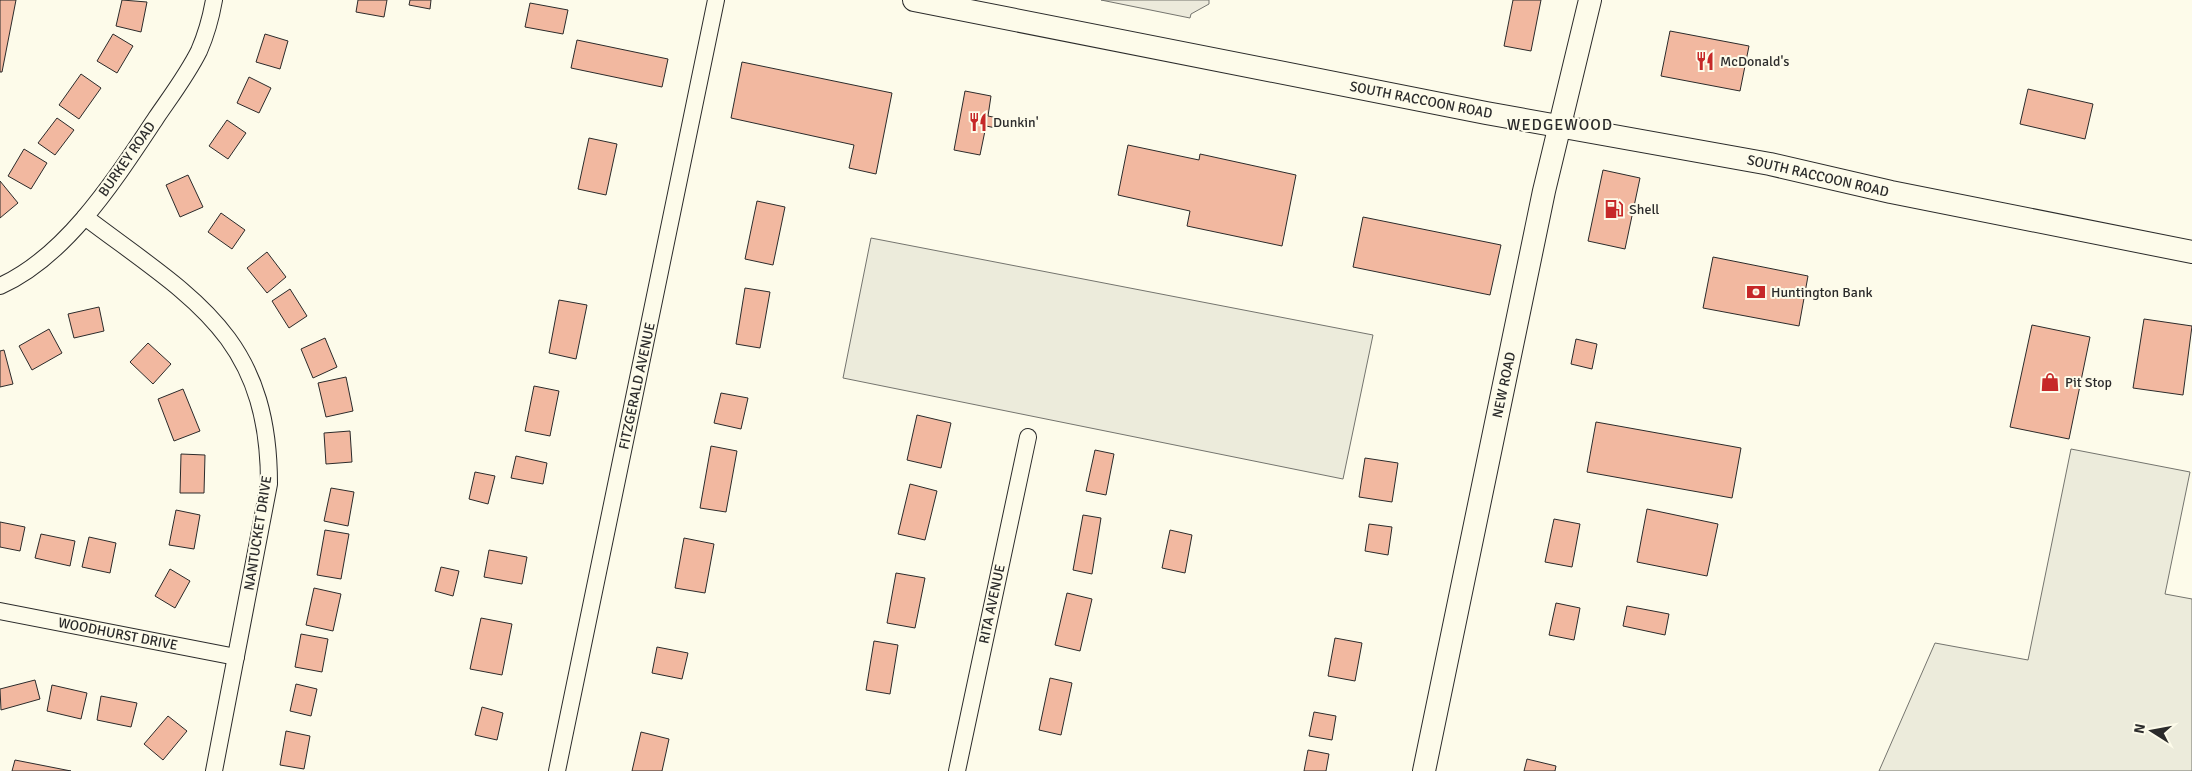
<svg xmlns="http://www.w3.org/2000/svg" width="2192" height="771" viewBox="0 0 2192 771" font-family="Signika,sans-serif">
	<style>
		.green { fill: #ecebdb; stroke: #74746e }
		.parking { fill: #eceadb; stroke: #74746e }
		.building { fill: #f2b8a0; stroke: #2b2b2b }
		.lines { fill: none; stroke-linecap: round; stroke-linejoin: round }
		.street-casing { stroke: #2b2b2b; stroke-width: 18 }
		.secondary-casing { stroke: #2b2b2b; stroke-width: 24 }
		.street { stroke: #fdfbea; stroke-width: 16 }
		.secondary { stroke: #fdfbea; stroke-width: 22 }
		.labels { text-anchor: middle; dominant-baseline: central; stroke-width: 4; stroke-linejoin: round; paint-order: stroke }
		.poi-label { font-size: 14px; fill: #2b2b2b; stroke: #fdfbea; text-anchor: start }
		.street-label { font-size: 14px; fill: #2b2b2b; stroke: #fdfbea }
		.quarter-label { font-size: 16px; letter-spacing: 1px; fill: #2b2b2b; stroke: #fdfbea }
	</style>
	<rect width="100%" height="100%" fill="#fdfbea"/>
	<g class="green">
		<polygon points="871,238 1373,335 1343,479 843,378"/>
		<polygon points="2071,449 2190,472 2165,594 2192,599 2192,771 1879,771 1935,643 2028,660"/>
	</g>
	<polygon class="parking" points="1101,0 1209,0 1209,4 1191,14 1190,18"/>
	<g class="building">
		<polygon points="0,0 16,0 2,72 0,72"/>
		<polygon points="122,0 147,2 141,32 116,26"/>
		<polygon points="358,0 387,0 384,17 356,12"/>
		<polygon points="410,0 431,0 430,9 409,5"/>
		<polygon points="1513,0 1541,0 1531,51 1504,46"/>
		<polygon points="530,3 568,10 563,34 525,27"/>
		<polygon points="1670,31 1749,46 1740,91 1661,76"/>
		<polygon points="113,34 133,46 117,73 97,61"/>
		<polygon points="265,34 288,41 280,69 256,62"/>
		<polygon points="577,40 668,59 662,87 571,68"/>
		<polygon points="742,62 892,93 876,174 849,168 854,145 731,118"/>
		<polygon points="81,74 101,88 79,119 59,105"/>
		<polygon points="249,77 271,88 259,113 237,103"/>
		<polygon points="2028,89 2093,104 2085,139 2020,124"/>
		<polygon points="965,91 991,96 988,116 998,118 996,128 986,126 980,155 954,150"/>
		<polygon points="57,118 74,130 55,155 38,143"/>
		<polygon points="227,120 246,133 228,159 209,146"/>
		<polygon points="589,138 617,144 606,195 578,189"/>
		<polygon points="1128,145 1199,160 1200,154 1296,175 1282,246 1187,226 1190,211 1118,195"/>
		<polygon points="24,149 47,163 31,189 8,176"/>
		<polygon points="1603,170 1640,178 1625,249 1588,241"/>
		<polygon points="188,175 203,207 180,217 166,185"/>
		<polygon points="0,181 18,203 0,218"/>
		<polygon points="757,201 785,207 773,265 745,259"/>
		<polygon points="221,213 245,230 232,249 208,232"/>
		<polygon points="1363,217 1501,245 1490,295 1353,267"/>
		<polygon points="267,252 286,277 267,293 247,268"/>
		<polygon points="1713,257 1808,276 1799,326 1703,308"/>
		<polygon points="745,288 770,292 760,348 736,344"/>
		<polygon points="290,289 307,316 289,328 272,301"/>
		<polygon points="559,300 587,305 576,359 549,353"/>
		<polygon points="99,307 104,331 74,338 68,314"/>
		<polygon points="2144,319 2192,326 2183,395 2133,388"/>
		<polygon points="2032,325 2090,337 2069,439 2010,427"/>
		<polygon points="49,329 62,353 32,370 19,346"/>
		<polygon points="325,338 337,367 313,378 301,349"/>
		<polygon points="1576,339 1597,344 1592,369 1571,364"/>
		<polygon points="148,343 171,364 153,384 130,362"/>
		<polygon points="4,350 13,384 0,387 0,351"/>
		<polygon points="346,377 353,411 326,417 318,383"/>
		<polygon points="534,386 559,391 550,436 525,431"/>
		<polygon points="183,389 200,431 174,441 158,399"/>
		<polygon points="721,393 748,398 741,429 714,423"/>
		<polygon points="917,415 951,423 941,468 907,460"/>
		<polygon points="1596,422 1741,448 1732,498 1587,472"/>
		<polygon points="350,431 352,462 326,464 324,433"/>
		<polygon points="711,446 737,451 726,512 700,508"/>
		<polygon points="1095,450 1114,454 1106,495 1086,491"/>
		<polygon points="181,454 205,455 204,493 180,493"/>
		<polygon points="516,456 547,463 543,484 511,478"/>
		<polygon points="1365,458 1398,463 1392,502 1359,497"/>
		<polygon points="475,472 495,476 488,504 469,499"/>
		<polygon points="910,484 937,491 925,540 898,534"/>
		<polygon points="331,488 354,492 348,526 324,521"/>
		<polygon points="1647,509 1718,524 1707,576 1637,562"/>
		<polygon points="176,510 200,515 194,549 169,545"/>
		<polygon points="1083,515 1101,518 1092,574 1073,570"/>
		<polygon points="1554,519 1580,524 1572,567 1545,562"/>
		<polygon points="0,522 25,527 20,551 0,547"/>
		<polygon points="1369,524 1392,527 1388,555 1365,551"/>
		<polygon points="325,530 349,534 341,579 317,575"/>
		<polygon points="1170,530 1192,535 1185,573 1162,568"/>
		<polygon points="41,534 75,541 70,566 35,558"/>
		<polygon points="89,537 116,543 110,573 82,567"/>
		<polygon points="684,538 714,544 705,593 675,588"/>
		<polygon points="489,550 527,557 522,584 484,577"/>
		<polygon points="441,567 459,571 453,596 435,591"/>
		<polygon points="170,569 190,581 175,608 155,596"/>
		<polygon points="896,573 925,578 915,628 887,623"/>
		<polygon points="314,588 341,594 333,631 306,625"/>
		<polygon points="1067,593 1092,599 1080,651 1055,645"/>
		<polygon points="1556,603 1580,608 1574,640 1549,635"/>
		<polygon points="1627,606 1669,614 1665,635 1623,626"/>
		<polygon points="481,618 512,624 502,675 470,669"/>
		<polygon points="301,634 328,639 322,672 295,667"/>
		<polygon points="1335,638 1362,643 1355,681 1328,676"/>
		<polygon points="874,641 898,645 890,694 866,690"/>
		<polygon points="657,647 688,653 682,679 652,673"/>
		<polygon points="1050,678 1072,683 1061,735 1039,730"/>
		<polygon points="35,680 40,699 1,710 0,689"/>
		<polygon points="296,684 317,689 311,716 290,711"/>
		<polygon points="52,685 87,693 81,719 47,711"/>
		<polygon points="101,696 137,703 131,727 97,720"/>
		<polygon points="482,707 503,713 497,740 475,735"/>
		<polygon points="1314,712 1336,716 1332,740 1309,736"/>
		<polygon points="168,716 187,731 163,760 144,744"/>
		<polygon points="286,731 310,736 304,769 280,765"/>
		<polygon points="641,732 669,739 662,771 632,771"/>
		<polygon points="1308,750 1329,754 1326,771 1304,771"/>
		<polygon points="1527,759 1556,766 1555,771 1524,771"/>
		<polygon points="15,760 71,771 12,771"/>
	</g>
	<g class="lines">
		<g class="street-casing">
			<g id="street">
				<path d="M85,217C192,298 269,335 269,484L214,771"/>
				<path d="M0,286C67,256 116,178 156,118C171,96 187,75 199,51C206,35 211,17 214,0"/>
				<polyline points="0,611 236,657"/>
				<polyline points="557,771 716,0"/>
				<polyline points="957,771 1028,437"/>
			</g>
		</g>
		<g class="secondary-casing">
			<g id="secondary">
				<polyline points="914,0 1486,113 1770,164 1891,192 2192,252"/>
				<polyline points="1424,771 1544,191 1590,0"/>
			</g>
		</g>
		<use href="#street" class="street"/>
		<use href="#secondary" class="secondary"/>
	</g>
	<defs>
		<g id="restaurant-bare" transform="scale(1.5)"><path d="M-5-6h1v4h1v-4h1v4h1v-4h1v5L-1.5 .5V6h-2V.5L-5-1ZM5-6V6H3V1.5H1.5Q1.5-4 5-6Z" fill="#c62828" stroke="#fdfbea" stroke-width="2.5" paint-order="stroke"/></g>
		<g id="fuel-bare" transform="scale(1.5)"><path d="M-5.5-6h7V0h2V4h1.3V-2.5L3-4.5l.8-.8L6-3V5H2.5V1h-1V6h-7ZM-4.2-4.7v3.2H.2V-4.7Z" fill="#c62828" stroke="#fdfbea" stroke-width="2.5" paint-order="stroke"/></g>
		<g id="bank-bare" transform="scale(1.5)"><path d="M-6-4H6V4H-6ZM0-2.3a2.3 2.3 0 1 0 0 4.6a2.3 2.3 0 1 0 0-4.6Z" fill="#c62828" stroke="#fdfbea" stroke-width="2.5" paint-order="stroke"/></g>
		<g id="shop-bare" transform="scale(1.5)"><path d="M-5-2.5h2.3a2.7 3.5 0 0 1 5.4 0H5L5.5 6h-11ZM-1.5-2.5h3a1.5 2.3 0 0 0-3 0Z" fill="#c62828" stroke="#fdfbea" stroke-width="2.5" paint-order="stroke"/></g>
	</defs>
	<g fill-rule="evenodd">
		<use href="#restaurant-bare" x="1705" y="61"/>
		<use href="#restaurant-bare" x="978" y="122"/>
		<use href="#fuel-bare" x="1614" y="209"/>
		<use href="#bank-bare" x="1756" y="292"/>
		<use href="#shop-bare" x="2050" y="382"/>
	</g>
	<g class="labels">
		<g class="poi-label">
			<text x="1720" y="61">McDonald's</text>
			<text x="993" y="122">Dunkin'</text>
			<text x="1629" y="209">Shell</text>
			<text x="1771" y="292">Huntington Bank</text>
			<text x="2065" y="382">Pit Stop</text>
		</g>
		<g class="street-label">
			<text transform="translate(1421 100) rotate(11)">SOUTH RACCOON ROAD</text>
			<text transform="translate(127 159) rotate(-55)">BURKEY ROAD</text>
			<text transform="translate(1818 176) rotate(13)">SOUTH RACCOON ROAD</text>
			<text transform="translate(1504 385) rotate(-78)">NEW ROAD</text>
			<text transform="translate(637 386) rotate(-78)">FITZGERALD AVENUE</text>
			<text transform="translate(258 533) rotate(-81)">NANTUCKET DRIVE</text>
			<text transform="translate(992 604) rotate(-78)">RITA AVENUE</text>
			<text transform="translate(118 634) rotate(11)">WOODHURST DRIVE</text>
		</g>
		<g class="quarter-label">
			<text x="1560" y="125">WEDGEWOOD</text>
		</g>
	</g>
	<g transform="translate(2152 731) rotate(281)" stroke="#fdfbea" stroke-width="4" paint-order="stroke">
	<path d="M0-4L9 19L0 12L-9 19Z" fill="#2b2b2b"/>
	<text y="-8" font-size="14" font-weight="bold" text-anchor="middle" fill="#2b2b2b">N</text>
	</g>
</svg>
